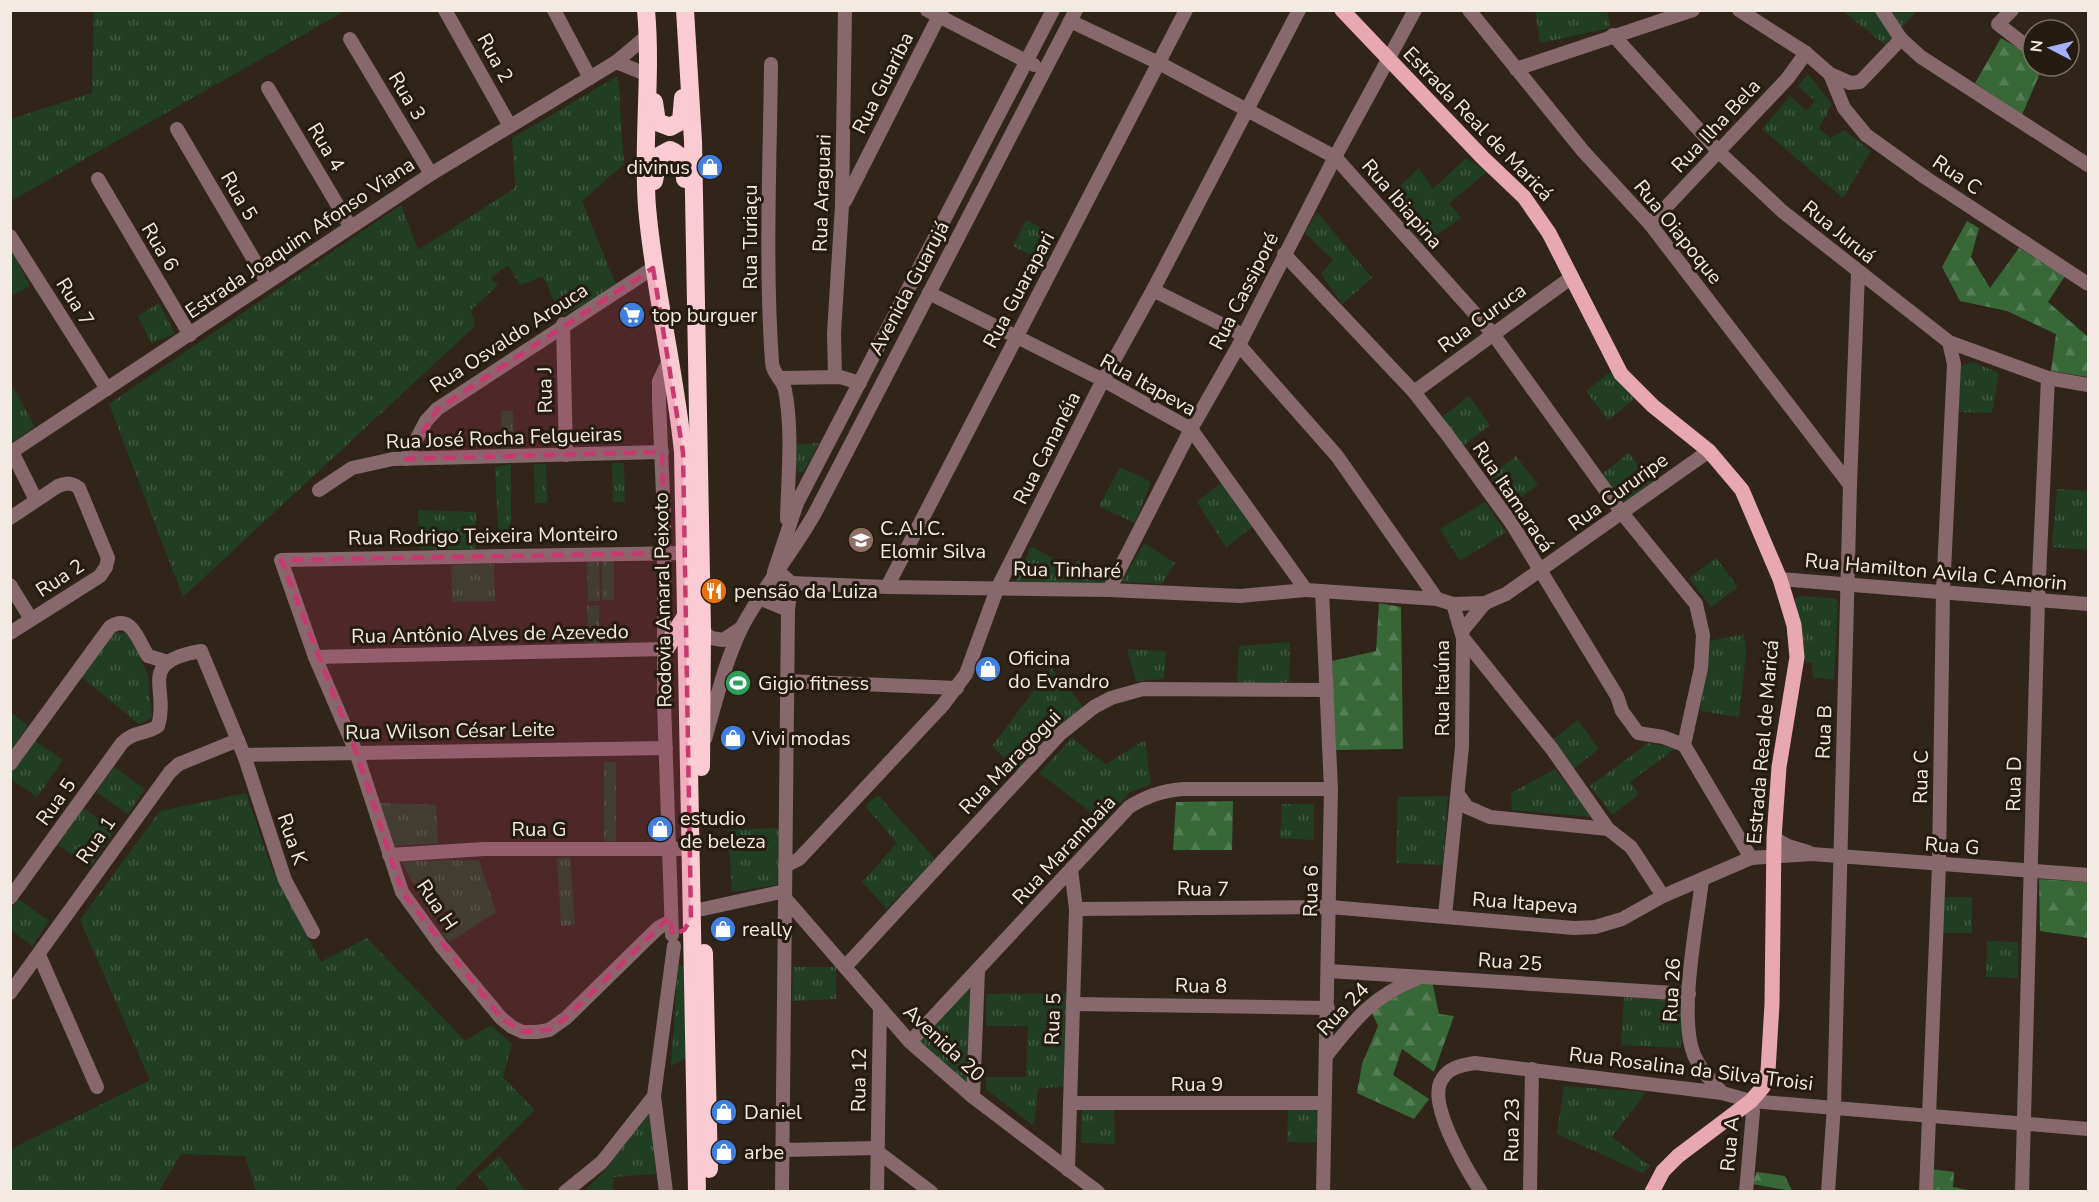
<svg xmlns="http://www.w3.org/2000/svg" width="2099" height="1202" viewBox="0 0 2099 1202" font-family="'Nunito Sans',sans-serif">
	<style>
		.grass { fill: url(#grass-tufts) }
		.forest { fill: url(#forest-firs) }
		.lines { fill: none; stroke-linecap: round; stroke-linejoin: round }
		.minor { stroke: #87686d; stroke-width: 14 }
		.major { stroke: #e8a8b2; stroke-width: 15 }
		.highway { stroke: #facbd2; stroke-width: 18 }
		.marked { fill: #c9386f; fill-opacity: 0.2; stroke: #c9386f; stroke-width: 4.5; stroke-dasharray: 12 8; stroke-linejoin: round }
		.labels { text-anchor: middle; dominant-baseline: central; stroke-width: 6; stroke-linejoin: round; paint-order: stroke }
		.street-label { font-size: 20px; fill: #f3ebe3; stroke: #261b0f }
		.poi-label { font-size: 20px; fill: #f3ebe3; stroke: #261b0f; text-anchor: start }
	</style>
	<defs>
		<pattern id="grass-tufts" width="24" height="20" patternUnits="userSpaceOnUse" patternTransform="scale(1.5)"><rect width="24" height="20" fill="#223e22"/><path d="M3 7l-1-3M5 7V3M7 7l1-3M15 17l-1-3M17 17v-4M19 17l1-3" fill="none" stroke="#435a42"/></pattern>
		<pattern id="forest-firs" width="22" height="20" patternUnits="userSpaceOnUse" patternTransform="scale(1.5)"><rect width="22" height="20" fill="#386738"/><path d="M5 1l3.5 6h-7zM16 11l3.5 6h-7z" fill="#557d55"/></pattern>
	</defs>
	<rect width="100%" height="100%" fill="#302518"/>
	<g class="grass">
		<polygon points="94,11 94,10 345,11 11,201 11,119 92,93"/>
		<polygon points="1535,11 1607,11 1610,28 1540,43"/>
		<polygon points="1843,11 1917,11 1885,45"/>
		<polygon points="1808,74 1832,104 1819,128 1831,138 1844,130 1871,151 1843,198 1762,129 1790,96 1806,111 1815,101 1798,86"/>
		<polygon points="618,76 624,164 582,201 617,287 561,316 543,276 520,285 508,265 491,278 498,285 471,310 475,326 183,597 109,404 401,205 418,250 515,188 512,138"/>
		<polygon points="1466,158 1487,172 1449,203 1461,218 1423,244 1386,200 1419,168 1433,189"/>
		<polygon points="1317,212 1372,278 1342,304 1321,274 1333,260 1305,233"/>
		<polygon points="1026,220 1058,236 1045,262 1013,246"/>
		<polygon points="10,246 30,286 11,296 10,296"/>
		<polygon points="159,303 175,334 151,343 138,316"/>
		<polygon points="1973,362 1999,373 1992,413 1959,412 1960,366"/>
		<polygon points="1613,370 1635,399 1608,420 1586,391"/>
		<polygon points="11,383 35,427 11,443 10,443"/>
		<polygon points="1469,396 1490,425 1463,446 1442,417"/>
		<polygon points="501,411 513,411 513,450 502,450"/>
		<polygon points="819,443 803,473 796,471 793,445"/>
		<polygon points="1629,453 1651,483 1624,503 1602,474"/>
		<polygon points="1516,456 1538,485 1511,505 1489,476"/>
		<polygon points="612,463 624,463 625,502 613,502"/>
		<polygon points="511,464 511,544 499,545 495,467"/>
		<polygon points="534,464 546,464 547,503 535,503"/>
		<polygon points="1120,467 1151,482 1135,523 1099,506"/>
		<polygon points="1225,480 1256,524 1226,547 1197,502"/>
		<polygon points="2057,489 2088,491 2088,550 2052,547"/>
		<polygon points="1485,502 1506,532 1460,561 1440,529"/>
		<polygon points="418,510 476,512 475,549 419,549"/>
		<polygon points="1144,543 1175,563 1162,584 1122,582"/>
		<polygon points="1031,546 1070,568 1079,560 1110,576 1104,585 1016,581"/>
		<polygon points="1716,558 1738,587 1711,607 1689,578"/>
		<rect x="602" y="561" width="12" height="39"/>
		<polygon points="587,562 599,562 600,601 588,601"/>
		<polygon points="494,564 495,601 452,602 451,565"/>
		<polygon points="1802,596 1838,599 1834,680 1813,677 1812,663 1805,662 1795,598"/>
		<polygon points="599,605 600,644 588,644 587,606"/>
		<polygon points="114,632 129,634 148,675 152,718 139,724 81,677"/>
		<polygon points="1744,634 1746,653 1739,717 1700,711 1710,641"/>
		<polygon points="1290,642 1289,682 1237,687 1239,646"/>
		<polygon points="1127,649 1166,651 1164,679 1136,681"/>
		<polygon points="1051,668 1083,706 1018,771 992,746"/>
		<polygon points="11,712 28,726 11,750"/>
		<polygon points="1578,720 1599,749 1572,770 1551,741"/>
		<polygon points="31,738 63,760 37,797 11,779 11,768"/>
		<polygon points="1072,738 1106,764 1145,740 1151,784 1130,792 1104,822 1039,773"/>
		<polygon points="1648,743 1676,748 1630,782 1639,794 1612,815 1590,786"/>
		<rect x="604" y="762" width="12" height="79"/>
		<polygon points="114,767 145,789 128,814 96,792"/>
		<polygon points="1555,769 1593,817 1512,810 1511,793"/>
		<polygon points="246,793 272,869 321,962 367,938 465,1041 491,1025 512,1044 503,1077 535,1110 453,1191 256,1191 245,1156 181,1154 159,1191 11,1192 11,1149 150,1080 80,920 160,811"/>
		<polygon points="878,795 935,859 887,909 862,882 897,843 865,806"/>
		<polygon points="1448,796 1443,865 1396,863 1398,797"/>
		<polygon points="380,803 436,805 438,843 393,846"/>
		<polygon points="1282,804 1314,804 1314,840 1280,838"/>
		<polygon points="83,808 115,830 90,867 58,845"/>
		<polygon points="779,828 777,885 732,892 728,830"/>
		<polygon points="570,857 575,925 561,926 557,858"/>
		<polygon points="479,860 496,912 450,942 442,934 454,920 447,910 432,918 401,861"/>
		<rect x="1940" y="897" width="32" height="36"/>
		<polygon points="18,899 49,921 32,946 11,930 11,910"/>
		<polygon points="1987,941 2018,942 2018,978 1986,977"/>
		<polygon points="678,965 684,965 686,1058 671,1066"/>
		<polygon points="793,967 836,967 836,999 792,1001"/>
		<polygon points="969,988 970,1080 968,1083 919,1045 918,1036"/>
		<polygon points="1067,993 1064,1086 1038,1089 1034,1126 986,1089 986,1077 1026,1077 1028,1026 986,1026 986,994"/>
		<polygon points="1624,997 1683,1001 1681,1048 1621,1045"/>
		<polygon points="1564,1086 1646,1092 1612,1137 1650,1166 1643,1173 1557,1134"/>
		<polygon points="1319,1107 1320,1143 1287,1142 1288,1108"/>
		<polygon points="650,1108 656,1174 614,1177 613,1191 584,1192 610,1165"/>
		<polygon points="1114,1108 1115,1144 1081,1143 1082,1109"/>
		<polygon points="500,1156 525,1191 490,1191 477,1175"/>
	</g>
	<g class="forest">
		<polygon points="2001,38 2033,56 2033,66 2043,66 2022,115 1975,83"/>
		<polygon points="1967,221 1979,228 1971,257 1990,288 2019,248 2065,276 2048,302 2088,337 2088,377 2051,371 2056,334 2007,311 1960,301 1942,267"/>
		<polygon points="1379,603 1401,607 1403,749 1336,750 1332,661 1376,651"/>
		<polygon points="1233,801 1232,850 1173,850 1176,802"/>
		<polygon points="2039,879 2088,882 2088,938 2040,931"/>
		<polygon points="1431,976 1439,1014 1454,1016 1434,1072 1402,1049 1393,1075 1429,1099 1414,1119 1357,1093 1362,1064 1378,1026 1371,1011"/>
		<polygon points="1931,1169 1954,1172 1953,1187 1973,1191 1930,1192"/>
		<polygon points="1757,1172 1785,1176 1792,1191 1752,1184"/>
	</g>
	<g class="lines">
		<g class="minor">
			<polyline points="445,10 510,126"/>
			<polyline points="554,10 590,78"/>
			<polyline points="927,10 1034,65"/>
			<polyline points="1469,10 1583,151 1650,224 1850,485"/>
			<polyline points="1739,10 1806,53 1830,74 1850,83 1860,82 1901,39"/>
			<polyline points="1882,10 1901,39 1921,57 2088,165"/>
			<polyline points="2012,10 1998,24 2033,51"/>
			<polyline points="1070,21 1159,63 1335,157 1493,334 1622,513 1696,604 1703,635 1701,668 1684,745"/>
			<polyline points="1613,35 1719,152 1782,211 1949,342 2048,378 2088,385"/>
			<polyline points="350,39 431,174"/>
			<polyline points="616,62 646,74"/>
			<path d="M771,64C770,163 765,263 772,362C772,373 783,380 785,390C793,431 788,477 787,519"/>
			<polyline points="1516,69 1693,10"/>
			<polyline points="1830,74 1844,108 1866,135 1926,178 2088,284"/>
			<polyline points="268,88 350,226"/>
			<polyline points="177,129 267,282"/>
			<polyline points="98,179 190,335"/>
			<polyline points="845,201 942,10"/>
			<polyline points="1650,224 1787,79 1806,53"/>
			<polyline points="10,236 107,389"/>
			<polyline points="1284,254 1414,392 1449,437 1512,524 1617,696 1622,711 1638,733 1663,737 1684,745 1751,858"/>
			<polyline points="1153,290 1243,335"/>
			<polyline points="929,293 1103,380 1191,429 1306,590 1437,599 1453,604 1463,638 1462,747 1445,916"/>
			<polyline points="563,324 566,455"/>
			<polyline points="1239,345 1337,456 1437,599"/>
			<polyline points="669,361 659,381 659,402 664,518 664,702 672,935"/>
			<polyline points="835,377 834,333 842,206 845,10"/>
			<polyline points="779,378 840,377 860,383"/>
			<polyline points="1414,392 1572,277"/>
			<polyline points="12,452 36,500"/>
			<polyline points="10,453 431,174 616,62 648,35"/>
			<polyline points="406,459 426,421 437,409 653,268"/>
			<polyline points="319,490 352,468 393,459 662,452"/>
			<path d="M10,518L58,486C67,483 71,482 79,488L108,558L106,567L100,576L10,633"/>
			<polyline points="774,572 797,503 1053,10"/>
			<polyline points="779,572 791,583 788,610 782,1192"/>
			<polyline points="1780,579 2088,604"/>
			<polyline points="791,583 887,587 1109,590 1240,596 1306,590"/>
			<polyline points="10,585 31,619"/>
			<polyline points="887,587 1186,10"/>
			<polyline points="1109,590 1191,429 1239,345 1335,157 1415,10"/>
			<polyline points="1322,591 1331,789 1323,1192"/>
			<polyline points="759,598 788,610"/>
			<polyline points="1453,604 1485,603 1506,594 1709,451"/>
			<polyline points="702,631 711,638 723,640 741,628"/>
			<polyline points="1462,631 1485,603"/>
			<polyline points="1463,638 1552,749 1608,829"/>
			<polyline points="315,657 665,649"/>
			<polyline points="787,681 957,688"/>
			<path d="M705,739C716,702 725,660 743,625C764,586 793,552 815,513L1076,10"/>
			<polyline points="244,755 285,880 313,932"/>
			<path d="M10,764L110,627C132,613 138,641 148,656L168,662"/>
			<polyline points="1458,794 1467,807 1490,817 1608,829 1631,847 1663,896"/>
			<polyline points="1774,838 1788,846 1808,852"/>
			<polyline points="389,855 484,849 690,849"/>
			<polyline points="785,866 799,859 943,705 966,674 997,589 1103,380 1153,290 1299,10"/>
			<path d="M1702,880C1697,924 1678,1016 1694,1055C1700,1070 1712,1081 1722,1093"/>
			<path d="M10,898L122,743C135,730 145,735 158,726C170,688 135,662 201,651L244,755L666,748"/>
			<polyline points="785,898 910,1042 973,1097 1098,1192"/>
			<polyline points="703,909 785,891"/>
			<polyline points="1076,909 1330,907 1574,928 1595,927 1622,919 1663,896 1751,858 1812,854 2088,875"/>
			<polyline points="671,921 658,928 566,1018 549,1030 537,1032 523,1032 512,1027 501,1018 441,946 402,892 356,752 315,657 281,560 686,553"/>
			<polyline points="39,955 97,1087"/>
			<polyline points="845,967 1060,734 1094,707 1111,698 1143,689 1327,690"/>
			<polyline points="1329,971 1689,994"/>
			<polyline points="10,993 170,772 179,764 238,740"/>
			<polyline points="1073,1004 1328,1008"/>
			<path d="M910,1042L1129,807C1147,796 1161,791 1183,789H1331"/>
			<path d="M1326,1056C1355,1019 1373,996 1418,978"/>
			<polyline points="973,1097 978,970"/>
			<polyline points="1070,1103 1324,1103"/>
			<polyline points="782,1150 877,1148"/>
			<polyline points="878,1152 931,1192"/>
			<polyline points="1068,1170 1076,909 1071,869"/>
			<polyline points="565,1192 602,1162 654,1096"/>
			<polyline points="666,1192 654,1096 674,946"/>
			<polyline points="877,1192 880,1009"/>
			<path d="M1481,1192C1467,1170 1430,1108 1440,1083C1446,1068 1461,1065 1475,1063L1722,1093L1751,1101L2088,1129"/>
			<polyline points="1530,1192 1532,1069"/>
			<polyline points="1746,1192 1753,1112 1751,1101"/>
			<polyline points="1828,1192 1834,1106 1850,485 1858,273"/>
			<polyline points="1926,1192 1939,865 1943,592 1954,364 1949,342"/>
			<polyline points="2022,1192 2038,600 2048,378"/>
		</g>
		<polyline class="major" points="1342,10 1483,158 1524,197 1549,233 1621,374 1653,406 1709,451 1742,490 1780,579 1794,625 1797,657 1779,767 1774,838 1772,1004 1768,1071 1763,1087 1751,1101 1678,1156 1663,1171 1652,1192"/>
		<g class="highway">
			<path d="M646,10C652,76 642,142 647,207C654,290 675,370 683,452L697,1192"/>
			<polyline points="685,10 693,141 702,631 701,767"/>
			<polyline points="654,102 657,122 670,127 681,121 683,98"/>
			<path d="M654,181L659,156L670,150C683,155 685,165 685,179"/>
			<polyline points="665,649 686,616"/>
			<polyline points="704,953 709,1169"/>
		</g>
	</g>
	<path class="marked" d="M653,268L683,452L691,919L684,930L672,935L670,917L566,1018L549,1030L523,1032L501,1018L402,892L356,752L281,560L664,553L662,452L406,459L437,409Z"/>
	<defs>
		<g id="shop-disc" transform="scale(1.35)"><circle r="9.5" fill="#3f7fe0" stroke="#261b0f"/><path d="M-5-2.5h2.3a2.7 3.5 0 0 1 5.4 0H5L5.5 6h-11ZM-1.5-2.5h3a1.5 2.3 0 0 0-3 0Z" fill="#fff"/></g>
		<g id="supermarket-disc" transform="scale(1.35)"><circle r="9.5" fill="#3f7fe0" stroke="#261b0f"/><path d="M-6-5.5h2.5l.6 2H6L4.5 2H-2.5L-4.4-4H-6ZM-1.5 3.2a1.3 1.3 0 1 0 .1 0ZM3 3.2a1.3 1.3 0 1 0 .1 0Z" fill="#fff"/></g>
		<g id="school-disc" transform="scale(1.35)"><circle r="9.5" fill="#8d6e63" stroke="#261b0f"/><path d="M0-5L7-2L0 1L-7-2ZM-4 1L0 2.5L4 1V4Q0 6-4 4Z" fill="#fff"/></g>
		<g id="restaurant-disc" transform="scale(1.35)"><circle r="9.5" fill="#e8710a" stroke="#261b0f"/><path d="M-5-6h1v4h1v-4h1v4h1v-4h1v5L-1.5 .5V6h-2V.5L-5-1ZM5-6V6H3V1.5H1.5Q1.5-4 5-6Z" fill="#fff"/></g>
		<g id="stadium-disc" transform="scale(1.35)"><circle r="9.5" fill="#2e9e5b" stroke="#261b0f"/><path d="M0-5a6.5 5 0 1 0 0 10a6.5 5 0 1 0 0-10ZM-3.5-1.8h7v3.6h-7Z" fill="#fff"/></g>
	</defs>
	<g fill-rule="evenodd">
		<use href="#shop-disc" x="710" y="167"/>
		<use href="#supermarket-disc" x="632" y="315"/>
		<use href="#school-disc" x="861" y="540"/>
		<use href="#restaurant-disc" x="714" y="591"/>
		<use href="#shop-disc" x="988" y="669"/>
		<use href="#stadium-disc" x="738" y="683"/>
		<use href="#shop-disc" x="733" y="738"/>
		<use href="#shop-disc" x="660" y="829"/>
		<use href="#shop-disc" x="723" y="929"/>
		<use href="#shop-disc" x="724" y="1112"/>
		<use href="#shop-disc" x="724" y="1152"/>
	</g>
	<g class="labels">
		<g class="street-label">
			<text transform="translate(495 58) rotate(61)">Rua 2</text>
			<text transform="translate(883 83) rotate(-63)">Rua Guariba</text>
			<text transform="translate(407 96) rotate(59)">Rua 3</text>
			<text transform="translate(1478 124) rotate(46)">Estrada Real de Maricá</text>
			<text transform="translate(1716 126) rotate(-47)">Rua Ilha Bela</text>
			<text transform="translate(326 147) rotate(59)">Rua 4</text>
			<text transform="translate(1957 175) rotate(34)">Rua C</text>
			<text transform="translate(822 193) rotate(-88)">Rua Araguari</text>
			<text transform="translate(239 196) rotate(60)">Rua 5</text>
			<text transform="translate(1402 204) rotate(49)">Rua Ibiapina</text>
			<text transform="translate(1678 232) rotate(51)">Rua Oiapoque</text>
			<text transform="translate(1839 232) rotate(39)">Rua Juruá</text>
			<text transform="translate(750 237) rotate(-90)">Rua Turiaçu</text>
			<text transform="translate(300 238) rotate(-34)">Estrada Joaquim Afonso Viana</text>
			<text transform="translate(160 247) rotate(59)">Rua 6</text>
			<text transform="translate(909 288) rotate(-62)">Avenida Guarujá</text>
			<text transform="translate(1019 290) rotate(-62)">Rua Guarapari</text>
			<text transform="translate(1244 291) rotate(-63)">Rua Cassiporé</text>
			<text transform="translate(75 302) rotate(58)">Rua 7</text>
			<text transform="translate(1482 318) rotate(-36)">Rua Curuca</text>
			<text transform="translate(509 338) rotate(-33)">Rua Osvaldo Arouca</text>
			<text transform="translate(1148 385) rotate(29)">Rua Itapeva</text>
			<text transform="translate(545 390) rotate(-91)">Rua J</text>
			<text transform="translate(504 438) rotate(-2)">Rua José Rocha Felgueiras</text>
			<text transform="translate(1047 448) rotate(-63)">Rua Cananéia</text>
			<text transform="translate(1618 492) rotate(-36)">Rua Cururipe</text>
			<text transform="translate(1513 497) rotate(56)">Rua Itamaracá</text>
			<text transform="translate(483 536) rotate(-1)">Rua Rodrigo Teixeira Monteiro</text>
			<text transform="translate(1067 570) rotate(1)">Rua Tinharé</text>
			<text transform="translate(1936 572) rotate(5)">Rua Hamilton Avila C Amorin</text>
			<text transform="translate(60 578) rotate(-33)">Rua 2</text>
			<text transform="translate(663 600) rotate(-91)">Rodovia Amaral Peixoto</text>
			<text transform="translate(490 634) rotate(-1)">Rua Antônio Alves de Azevedo</text>
			<text transform="translate(1442 688) rotate(-90)">Rua Itaúna</text>
			<text transform="translate(450 731) rotate(-1)">Rua Wilson César Leite</text>
			<text transform="translate(1824 732) rotate(-88)">Rua B</text>
			<text transform="translate(1763 742) rotate(-85)">Estrada Real de Maricá</text>
			<text transform="translate(1010 762) rotate(-46)">Rua Maragogui</text>
			<text transform="translate(1921 777) rotate(-89)">Rua C</text>
			<text transform="translate(2014 784) rotate(-89)">Rua D</text>
			<text transform="translate(56 802) rotate(-54)">Rua 5</text>
			<text x="539" y="829">Rua G</text>
			<text transform="translate(292 839) rotate(71)">Rua K</text>
			<text transform="translate(96 840) rotate(-55)">Rua 1</text>
			<text transform="translate(1952 846) rotate(4)">Rua G</text>
			<text transform="translate(1064 850) rotate(-47)">Rua Marambaia</text>
			<text transform="translate(1203 889) rotate(1)">Rua 7</text>
			<text transform="translate(1311 891) rotate(-89)">Rua 6</text>
			<text transform="translate(1525 903) rotate(4)">Rua Itapeva</text>
			<text transform="translate(437 905) rotate(56)">Rua H</text>
			<text transform="translate(1510 962) rotate(4)">Rua 25</text>
			<text transform="translate(1201 986) rotate(1)">Rua 8</text>
			<text transform="translate(1672 990) rotate(-87)">Rua 26</text>
			<text transform="translate(1343 1009) rotate(-46)">Rua 24</text>
			<text transform="translate(1053 1019) rotate(-88)">Rua 5</text>
			<text transform="translate(944 1043) rotate(43)">Avenida 20</text>
			<text transform="translate(1691 1069) rotate(7)">Rua Rosalina da Silva Troisi</text>
			<text transform="translate(859 1080) rotate(-89)">Rua 12</text>
			<text x="1197" y="1084">Rua 9</text>
			<text transform="translate(1512 1130) rotate(-89)">Rua 23</text>
			<text transform="translate(1730 1144) rotate(-85)">Rua A</text>
		</g>
		<g class="poi-label">
			<text x="690" y="167" text-anchor="end">divinus</text>
			<text x="652" y="315">top burguer</text>
			<text x="880" y="528">C.A.I.C.<tspan x="880" dy="23">Elomir Silva</tspan></text>
			<text x="734" y="591">pensão da Luiza</text>
			<text x="1008" y="658">Oficina<tspan x="1008" dy="23">do Evandro</tspan></text>
			<text x="758" y="683">Gigio fitness</text>
			<text x="752" y="738">Vivi modas</text>
			<text x="680" y="818">estudio<tspan x="680" dy="23">de beleza</tspan></text>
			<text x="742" y="929">really</text>
			<text x="744" y="1112">Daniel</text>
			<text x="744" y="1152">arbe</text>
		</g>
	</g>
	<rect width="2099" height="1202" fill="none" stroke="#f3ebe3" stroke-width="24"/>
	<g transform="translate(2051 48) rotate(277)"><circle r="28" fill="#261b0f" stroke="#786e64" stroke-width="1.5"/>
	<path d="M0-4.5L10 22L0 15L-10 22Z" fill="#a6b1fc"/>
	<text y="-9" font-size="16" font-weight="bold" text-anchor="middle" fill="#f3ebe3">N</text>
	</g>
</svg>
